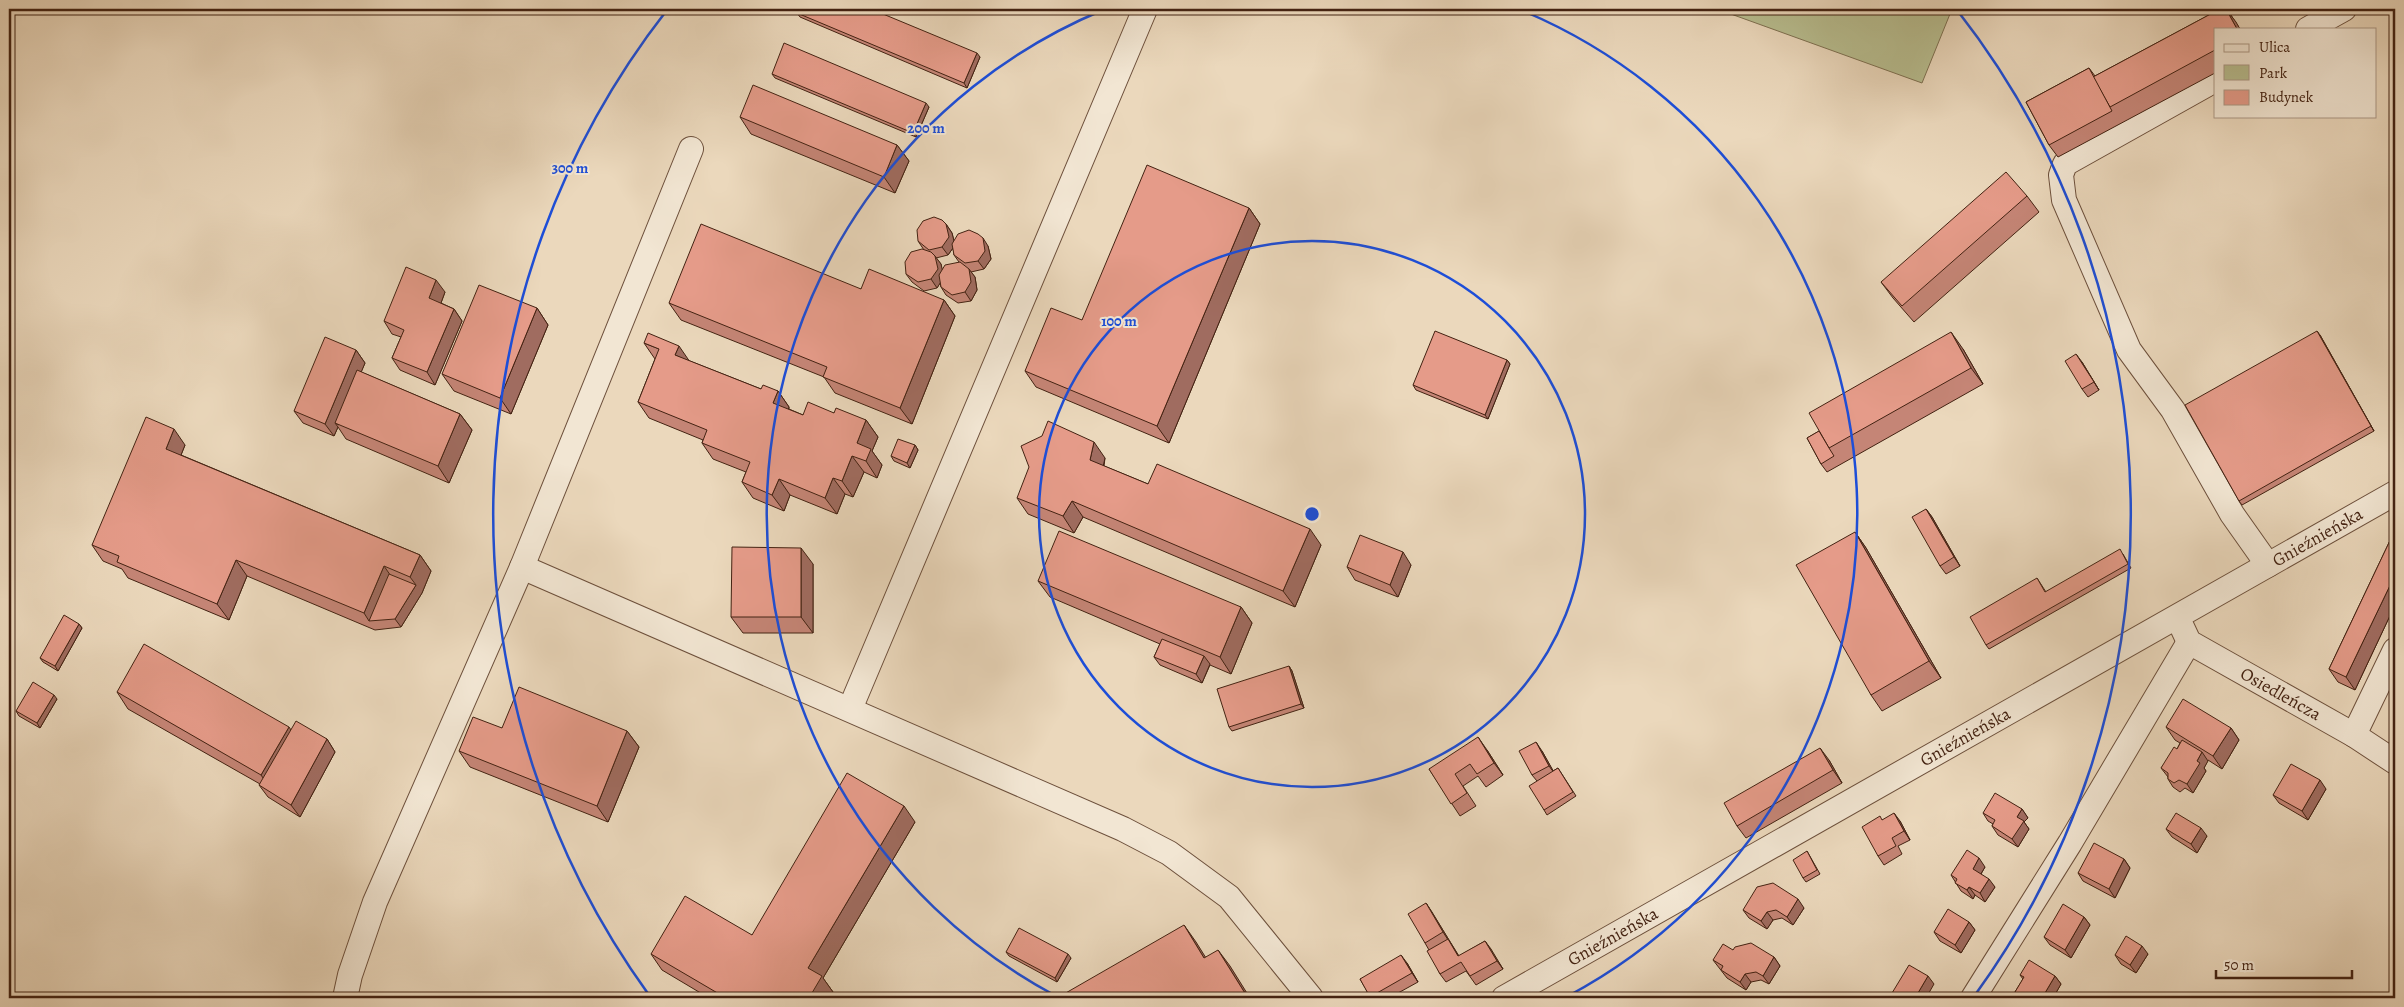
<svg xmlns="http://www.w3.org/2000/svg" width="2404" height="1007" viewBox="0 0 2404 1007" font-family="Alegreya,serif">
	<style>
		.green { fill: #b8be90; stroke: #7e7051 }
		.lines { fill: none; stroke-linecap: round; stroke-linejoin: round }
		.minor-casing { stroke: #6d503c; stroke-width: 26 }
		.minor { stroke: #f2e6d3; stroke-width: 24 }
		.wall { fill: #c58576; stroke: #432212; fill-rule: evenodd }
		.shaded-wall { fill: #a06c60; stroke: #432212 }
		.building { fill: #e59b89; stroke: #432212 }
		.ring { fill: none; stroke: #1d4ed8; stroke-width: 2.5 }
		.labels { text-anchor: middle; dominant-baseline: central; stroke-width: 4; stroke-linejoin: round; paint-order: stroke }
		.street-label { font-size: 18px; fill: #432212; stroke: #f2e6d3 }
		.centre { fill: #1d4ed8; stroke: #f2e6d3; stroke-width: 2.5 }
		.ring-label { font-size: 15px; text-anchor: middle; font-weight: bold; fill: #1d4ed8; stroke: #f2e6d3; stroke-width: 4; stroke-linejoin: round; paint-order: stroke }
	</style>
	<rect width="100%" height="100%" fill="#ebd8bc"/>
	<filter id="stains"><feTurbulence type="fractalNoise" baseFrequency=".004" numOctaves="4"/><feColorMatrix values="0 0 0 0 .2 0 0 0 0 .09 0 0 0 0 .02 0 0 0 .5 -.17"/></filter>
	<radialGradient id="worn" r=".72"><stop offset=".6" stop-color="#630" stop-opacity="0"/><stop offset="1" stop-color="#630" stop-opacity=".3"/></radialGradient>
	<polygon class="green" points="1717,9 1952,9 1922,83"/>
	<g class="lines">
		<g class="minor-casing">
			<g id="minor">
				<polyline points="2308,29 2344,9"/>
				<polyline points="2215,80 2065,164 2061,175 2064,200 2129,350 2173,410 2232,514 2268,565"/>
				<polyline points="522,567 1123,829 1169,853 1229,897 1311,998"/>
				<path id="s1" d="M2182,627L2189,642L2354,735L2395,762"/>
				<polyline points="850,709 1145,9"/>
				<polyline points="2354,735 2395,650"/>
				<polyline points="345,998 350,975 375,902 522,567 691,149"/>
				<path id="s2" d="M1504,998L2395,493"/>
				<polyline points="1973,998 2070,843 2189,642"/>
			</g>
		</g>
		<use href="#minor" class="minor"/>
	</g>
	<g class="wall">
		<polygon points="2220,9 2227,9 2240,29 2215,29 2215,73 2058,157 2049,145 2026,102 2089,68 2095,76"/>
		<polygon points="797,13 980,57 967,88 800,17"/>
		<polygon points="772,74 929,107 916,137 775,78"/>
		<polygon points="740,117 897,145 909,161 895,193 751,134"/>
		<polygon points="2027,196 2039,212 1914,322 1893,298 1881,282"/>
		<polygon points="1249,208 1260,224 1169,443 1036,387 1025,371 1082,320"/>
		<path d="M946,224L952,233L954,241L988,246L991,259L984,269L971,272L970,271L975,277L977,290L971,301L958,303L946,295L941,287L940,283L937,288L924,291L912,282L906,274L924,250L918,241ZM953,248L954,255L959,262L942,270L941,264L936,258L948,255Z"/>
		<polygon points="861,289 944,300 955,316 912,424 835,393 824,377 681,320 669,303"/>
		<polygon points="445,292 441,303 454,309 462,321 435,385 400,370 392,358 401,337 392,334 384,321"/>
		<polygon points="537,308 548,325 511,414 454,391 442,374"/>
		<polygon points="2320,335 2374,431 2242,505 2239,501"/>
		<polygon points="644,343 761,389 778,391 789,407 789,409 803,415 834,413 866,420 878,437 872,451 882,465 877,478 864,472 853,497 845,494 837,514 790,495 784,511 753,498 742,482 746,472 713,459 702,443 703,440 649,418 638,402 655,359"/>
		<polygon points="1963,349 1983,384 1827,472 1821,464 1807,438"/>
		<polygon points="356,350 365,363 361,372 460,414 472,430 449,483 346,439 338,427 334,436 303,423 294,411"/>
		<polygon points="1507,360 1510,364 1488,419 1416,390 1413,385"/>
		<polygon points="2082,362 2099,390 2088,397 2082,389"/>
		<polygon points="185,445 181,455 420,555 431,571 422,593 401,627 375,630 247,576 229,620 128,578 122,569 103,561 92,545"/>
		<polygon points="915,445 918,450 910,468 894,461 891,456"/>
		<polygon points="1105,458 1104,466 1148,484 1321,545 1295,607 1083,517 1074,533 1028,514 1017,498"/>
		<polygon points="1926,509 1932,517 1960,566 1946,574 1940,566"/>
		<polygon points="2395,530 2395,605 2355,690 2338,682 2329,669"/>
		<polygon points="1855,532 1866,548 1941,678 1882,711 1871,695"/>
		<polygon points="2123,554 2131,568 1989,649 1986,645 2037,578 2046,592"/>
		<polygon points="813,564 813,633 743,633 731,617"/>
		<polygon points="1411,565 1398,597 1355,580 1347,567"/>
		<polygon points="1038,581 1241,607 1252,623 1231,674 1210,665 1202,683 1160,665 1154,657 1160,644 1050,597"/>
		<polygon points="79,624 82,628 58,671 43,662 40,658"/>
		<polygon points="1289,666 1292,671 1304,708 1232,731 1229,727"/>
		<polygon points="117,692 291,730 327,739 335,752 300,817 268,797 259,785 260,784 128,709"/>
		<polygon points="57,699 40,728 19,716 16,711"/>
		<polygon points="2166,727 2231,728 2239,740 2222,769 2208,760 2204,768 2206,771 2193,793 2185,788 2180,792 2173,787 2168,779 2168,777 2161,768 2177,749 2180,743 2175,740"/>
		<polygon points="502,728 627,731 639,747 608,822 470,767 459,751"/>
		<polygon points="1487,750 1503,775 1486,787 1478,776 1463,786 1476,806 1460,816 1429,769"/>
		<polygon points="1542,751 1553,771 1558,768 1576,796 1547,815 1544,810 1537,781 1532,775"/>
		<polygon points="1829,760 1842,783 1746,838 1737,826"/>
		<polygon points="2326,789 2308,820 2279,803 2273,795"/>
		<polygon points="2022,809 2028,818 2024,822 2029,829 2018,847 1998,835 1992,826 1993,824 1988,821 1983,813"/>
		<polygon points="1882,820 1900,821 1910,840 1898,846 1902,854 1884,865 1878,856"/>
		<polygon points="915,822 823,978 833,992 830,998 709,998 662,970 651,954 752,935"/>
		<polygon points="2166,829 2207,836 2197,853 2172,837"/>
		<polygon points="1807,851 1820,874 1806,882 1803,878"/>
		<polygon points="2124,859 2130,868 2115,898 2083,881 2078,873"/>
		<polygon points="1985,867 1981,874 1995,887 1985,902 1975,895 1973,899 1961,891 1951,875"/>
		<polygon points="1426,903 1459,956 1485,941 1503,969 1476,985 1466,971 1446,982 1440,974 1429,950 1425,943"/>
		<polygon points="1804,908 1793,925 1782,918 1773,920 1767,929 1749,918 1743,910"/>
		<polygon points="2084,917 2090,925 2071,958 2050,945 2044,937"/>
		<polygon points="1969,922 1975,930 1961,953 1940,941 1934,932"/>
		<polygon points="1733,950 1774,957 1780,966 1769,984 1761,980 1751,982 1746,990 1727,978 1713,960"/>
		<polygon points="1006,952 1071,958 1057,982 1009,956"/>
		<polygon points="2148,954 2136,973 2121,964 2115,955"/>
		<polygon points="1407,963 1418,982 1389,998 1371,998 1360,979"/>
		<polygon points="2020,975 2055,976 2061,984 2053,998 2019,998 2015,992 2023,979"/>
	</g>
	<g class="shaded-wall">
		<polygon points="2226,9 2236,22 2240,29 2237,29"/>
		<polygon points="977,53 980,57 967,88 964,83"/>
		<polygon points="926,103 929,107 916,137 913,133"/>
		<polygon points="897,145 909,161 895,193 884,177"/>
		<polygon points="1249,208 1260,224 1169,443 1157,426"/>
		<polygon points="946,224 952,233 955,245 948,255 942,247"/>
		<polygon points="983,238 988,246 991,259 984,269 978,261"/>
		<polygon points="935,256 941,264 944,277 937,288 931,279"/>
		<polygon points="969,269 975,277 977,290 971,301 965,292"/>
		<polygon points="436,280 445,292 438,311 429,298"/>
		<polygon points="944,300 955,316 912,424 900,408"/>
		<polygon points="537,308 548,325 511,414 500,398"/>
		<polygon points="454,309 462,321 435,385 427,372"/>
		<polygon points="2317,331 2320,335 2374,431 2371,426"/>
		<polygon points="1951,332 1963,349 1983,384 1971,368"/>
		<polygon points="679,346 690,362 675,355"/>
		<polygon points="356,350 365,363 339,425 335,423 338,427 334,436 325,424"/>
		<polygon points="2076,354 2082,362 2099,390 2094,382"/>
		<polygon points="1507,360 1510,364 1488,419 1485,415"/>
		<polygon points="778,391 789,407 785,419 773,403"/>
		<polygon points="460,414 472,430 449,483 438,466"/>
		<polygon points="866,420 878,437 872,451 882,465 877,478 866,461 857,443"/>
		<polygon points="174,429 185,445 177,465 166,449"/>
		<polygon points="1094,442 1105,458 1101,476 1090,460"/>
		<polygon points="915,445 918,450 910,468 907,463"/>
		<polygon points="852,456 864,472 853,497 842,481"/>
		<polygon points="833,478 845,494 837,514 825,498"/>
		<polygon points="779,479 790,495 784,511 772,495"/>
		<polygon points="1072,501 1083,517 1074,533 1063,516"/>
		<polygon points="1926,509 1932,517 1960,566 1954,557"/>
		<polygon points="1310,529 1321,545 1295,607 1283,591"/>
		<polygon points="1855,532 1866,548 1941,678 1929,661"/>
		<polygon points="801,548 813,564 813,633 801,617"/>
		<polygon points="1403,552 1411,565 1398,597 1390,585"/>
		<polygon points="420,555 431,571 422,593 401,627 395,619 416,585 410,577"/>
		<polygon points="236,560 247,576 229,620 217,604"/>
		<polygon points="384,566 395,582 369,621 364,613"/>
		<polygon points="2395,575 2395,605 2355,690 2346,677"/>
		<polygon points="1241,607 1252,623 1231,674 1220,657"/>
		<polygon points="79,624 82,628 58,671 55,666"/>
		<polygon points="1204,656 1210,664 1202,683 1196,674"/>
		<polygon points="1289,666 1292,671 1304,708 1301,704"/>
		<polygon points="54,695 57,699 40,728 37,723"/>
		<polygon points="289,727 300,743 272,791 261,775"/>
		<polygon points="2231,728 2239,740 2222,769 2213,756"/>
		<polygon points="627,731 639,747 608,822 597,806"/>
		<polygon points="1478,737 1487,750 1503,775 1494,763"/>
		<polygon points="327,739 335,752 300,817 291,805"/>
		<polygon points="1536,742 1542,751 1555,774 1549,766"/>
		<polygon points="1820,748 1829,760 1842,783 1833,770"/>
		<polygon points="2202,752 2208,761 2204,768 2206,771 2193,793 2187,784 2197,761"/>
		<polygon points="2320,780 2326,789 2308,820 2302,811"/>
		<polygon points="904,806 915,822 823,978 833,992 830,998 809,998 808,968"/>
		<polygon points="2022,809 2028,818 2024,822 2029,829 2018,847 2012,839 2017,817"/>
		<polygon points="1894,813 1900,821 1910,840 1904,831"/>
		<polygon points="2201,828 2207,836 2197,853 2191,844"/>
		<polygon points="1979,858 1985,867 1979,877 1973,869"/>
		<polygon points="2124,859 2130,868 2115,898 2109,889"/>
		<polygon points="1989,879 1995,887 1985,902 1980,893"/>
		<polygon points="1969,887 1975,895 1973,899 1967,890"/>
		<polygon points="1798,899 1804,908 1793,925 1787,917"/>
		<polygon points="1426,903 1432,912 1464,965 1443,932"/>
		<polygon points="1767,912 1773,920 1767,929 1761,921"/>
		<polygon points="2084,917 2090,925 2071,958 2065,950"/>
		<polygon points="1969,922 1975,930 1961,953 1955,945"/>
		<polygon points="1184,925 1196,942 1216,974 1204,958"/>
		<polygon points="1485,941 1491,949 1503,969 1497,961"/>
		<polygon points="2142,946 2148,954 2136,973 2130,965"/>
		<polygon points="1218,950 1230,966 1250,998 1248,998"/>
		<polygon points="1068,954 1071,958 1057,982 1055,978"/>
		<polygon points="1401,955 1407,963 1418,982 1412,973"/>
		<polygon points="1774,957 1780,966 1769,984 1763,976"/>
		<polygon points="1745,974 1751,982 1746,990 1740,982"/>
		<polygon points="1928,976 1934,984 1926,998 1915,998"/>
		<polygon points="2055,976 2061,984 2053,998 2042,998"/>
	</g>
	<g class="building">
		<polygon points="799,9 871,9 977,53 964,83 797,13"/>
		<polygon points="2220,9 2226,9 2237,29 2215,29 2215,50 2110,107 2093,77"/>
		<polygon points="784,43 926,103 913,133 772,74"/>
		<polygon points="2089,68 2112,111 2049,145 2026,102"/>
		<polygon points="753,85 897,145 884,177 740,117"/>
		<polygon points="1147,165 1249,208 1157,426 1025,371 1051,308 1082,320"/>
		<polygon points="2006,172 2027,196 1902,306 1881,282"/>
		<polygon points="934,217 942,220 946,224 949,237 942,247 929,250 918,241 917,230 923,221"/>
		<polygon points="701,224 861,289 869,269 944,300 900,408 823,377 827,367 669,303"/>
		<polygon points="969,230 978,234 983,238 985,251 978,261 965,263 954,255 952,244 958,234"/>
		<polygon points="922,249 931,252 935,256 938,269 931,279 918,282 906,274 905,262 911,252"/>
		<polygon points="960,262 969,269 971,282 965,292 952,295 941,287 939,275 945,265"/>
		<polygon points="406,267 436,280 429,298 454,309 427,372 392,358 404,330 384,321"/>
		<polygon points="479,285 537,308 500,398 442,374"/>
		<polygon points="1435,331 1507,360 1485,415 1413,385"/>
		<polygon points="2317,331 2371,426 2239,501 2185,405"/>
		<polygon points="1951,332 1971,368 1829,448 1809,413"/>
		<polygon points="648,333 679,346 675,355 761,389 763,385 778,391 773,403 803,415 808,402 834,413 836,408 866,420 857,443 871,449 866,461 852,456 842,481 833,478 825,498 779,479 772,495 742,482 750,462 702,443 707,430 638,402 659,349 644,343"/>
		<polygon points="325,337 356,350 325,424 294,411"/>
		<polygon points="2076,354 2094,382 2082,389 2065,361"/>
		<polygon points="357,370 460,414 438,466 335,423"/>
		<polygon points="146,417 174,429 166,449 420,555 410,577 384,566 364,613 236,560 217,604 117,562 119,556 92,545"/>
		<polygon points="1048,421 1094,442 1090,460 1148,484 1157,464 1310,529 1283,591 1072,501 1063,516 1017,498 1029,467 1021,446 1042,436"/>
		<polygon points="1819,431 1829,448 1834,456 1821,464 1807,438"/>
		<polygon points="898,439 915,445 907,463 891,456"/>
		<polygon points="1926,509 1954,557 1940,566 1912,517"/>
		<polygon points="2395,530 2395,575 2346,677 2329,669"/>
		<polygon points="1059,531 1241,607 1220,657 1038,581"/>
		<polygon points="1855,532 1929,661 1871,695 1796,565"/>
		<polygon points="1360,535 1403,552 1390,585 1347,567"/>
		<polygon points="732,547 801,548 801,617 731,617"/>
		<polygon points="2120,549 2128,564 1986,645 1970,617 2037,578 2045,592"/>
		<polygon points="389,574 416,585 395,619 369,621"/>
		<polygon points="64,615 79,624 55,666 40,658"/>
		<polygon points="1162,639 1204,656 1196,674 1154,657"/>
		<polygon points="144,644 289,727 261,775 117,692"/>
		<polygon points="1289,666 1301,704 1229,727 1217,689"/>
		<polygon points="33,682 54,695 37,723 16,711"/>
		<polygon points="519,687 627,731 597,806 459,751 473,717 502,728"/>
		<polygon points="2183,699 2231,728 2213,756 2166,727"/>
		<polygon points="296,721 327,739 291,805 259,785"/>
		<polygon points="1478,737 1494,763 1477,774 1470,764 1455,774 1467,793 1451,804 1429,769"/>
		<polygon points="2182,740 2202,752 2197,761 2200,763 2187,784 2179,780 2174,783 2168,779 2168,773 2161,768 2174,747 2177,749"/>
		<polygon points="1536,742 1549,766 1532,775 1519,751"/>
		<polygon points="1820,748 1833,770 1737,826 1724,803"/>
		<polygon points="2291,764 2320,780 2302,811 2273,795"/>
		<polygon points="1558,768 1573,792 1544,810 1529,786"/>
		<polygon points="847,773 904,806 808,968 822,976 809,998 726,998 651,954 685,896 752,935"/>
		<polygon points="1995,793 2022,809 2017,817 2024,821 2012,839 1992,826 1995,820 1983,813"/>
		<polygon points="1894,813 1904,831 1892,838 1896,846 1878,856 1862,827 1880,816 1882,820"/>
		<polygon points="2176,813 2201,828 2191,844 2166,829"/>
		<polygon points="2094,843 2124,859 2109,889 2078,873"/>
		<polygon points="1967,850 1979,858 1973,869 1989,879 1980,893 1969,887 1967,890 1955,883 1957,879 1951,875"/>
		<polygon points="1807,851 1817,870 1803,878 1793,860"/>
		<polygon points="1773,883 1798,899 1787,917 1776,910 1767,912 1761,921 1743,910 1757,887"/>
		<polygon points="1426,903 1443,932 1425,943 1408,914"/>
		<polygon points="2063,904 2084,917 2065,950 2044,937"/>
		<polygon points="1948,909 1969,922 1955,945 1934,932"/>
		<polygon points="1184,925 1204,958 1218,950 1248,998 1057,998"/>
		<polygon points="1019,928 1068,954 1055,978 1006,952"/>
		<polygon points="2126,936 2142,946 2130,965 2115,955"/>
		<polygon points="1448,939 1458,956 1485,941 1497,961 1470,976 1461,962 1440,974 1427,951"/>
		<polygon points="1751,943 1774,957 1763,976 1756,972 1745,974 1740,982 1721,970 1723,966 1713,960 1723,944 1733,950 1735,947"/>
		<polygon points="1401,955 1412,973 1370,997 1360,979"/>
		<polygon points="2029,960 2055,976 2042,998 2025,998 2015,992 2024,977 2020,975"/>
		<polygon points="1909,965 1928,976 1915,998 1889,998"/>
		<polygon points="1710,994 1717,998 1694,998"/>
	</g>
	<g class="ring">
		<circle cx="1312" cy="514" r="273"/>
		<path d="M1056 996A546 546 0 0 1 1103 10M1521 10A546 546 0 0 1 1568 996"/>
		<path d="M649 995A819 819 0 0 1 667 10M1957 10A819 819 0 0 1 1975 995"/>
	</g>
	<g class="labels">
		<g class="street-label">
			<text stroke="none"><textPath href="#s2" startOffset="935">Gnieźnieńska</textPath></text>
			<text stroke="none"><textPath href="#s1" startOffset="122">Osiedleńcza</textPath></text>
			<text stroke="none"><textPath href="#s2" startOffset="530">Gnieźnieńska</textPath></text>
			<text stroke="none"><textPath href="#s2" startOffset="125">Gnieźnieńska</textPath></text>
		</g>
	</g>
	<circle cx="1312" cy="514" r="8" class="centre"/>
	<g class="ring-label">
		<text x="926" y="133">200 m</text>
		<text x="570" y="173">300 m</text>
		<text x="1119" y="326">100 m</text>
	</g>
	<rect width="2404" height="1007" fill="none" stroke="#ebd8bc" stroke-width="30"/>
	<rect x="10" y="10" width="2384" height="987" fill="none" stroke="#432212" stroke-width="2.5"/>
	<rect x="15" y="15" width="2374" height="977" fill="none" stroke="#432212"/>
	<rect x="2214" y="28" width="162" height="90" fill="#f2e6d3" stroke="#ac9886"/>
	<rect x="2224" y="44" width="25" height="8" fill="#f2e6d3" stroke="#ac9886"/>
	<text x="2259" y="52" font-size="15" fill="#432212">Ulica</text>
	<rect x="2224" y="65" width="25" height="15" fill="#b8be90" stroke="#ac9886"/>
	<text x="2259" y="78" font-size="15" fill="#432212">Park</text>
	<rect x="2224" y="90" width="25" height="15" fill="#e59b89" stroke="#ac9886"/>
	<text x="2259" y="102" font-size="15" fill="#432212">Budynek</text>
	<path d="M2216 970v8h136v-8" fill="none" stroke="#432212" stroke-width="2.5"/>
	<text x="2224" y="970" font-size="15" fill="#432212" stroke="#f2e6d3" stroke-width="4" paint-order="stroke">50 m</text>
	<rect width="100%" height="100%" filter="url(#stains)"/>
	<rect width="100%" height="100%" fill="url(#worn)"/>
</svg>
